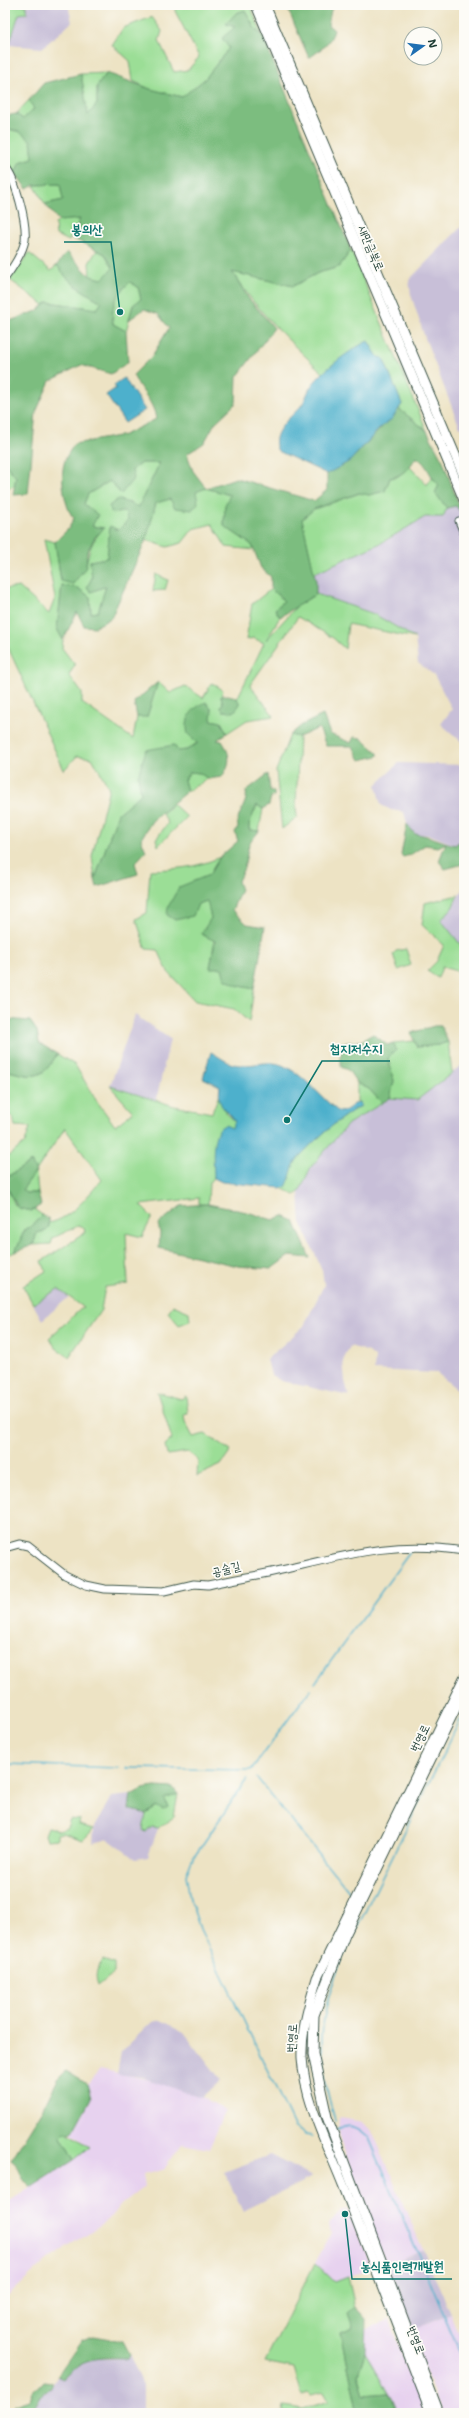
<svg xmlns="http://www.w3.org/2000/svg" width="469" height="2418" viewBox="0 0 469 2418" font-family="'Shantell Sans','Poor Story',sans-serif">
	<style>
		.built { fill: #e7d2ef }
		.industrial { fill: #c8bfd8 }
		.green { fill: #9bde96; stroke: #5d8e65 }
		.forest { fill: #7cbd7f; stroke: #4e7d5a }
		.water { fill: #4db0cc; stroke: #367680 }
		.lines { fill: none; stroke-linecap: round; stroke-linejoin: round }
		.stream { stroke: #4db0cc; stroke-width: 1.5 }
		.tertiary-casing { stroke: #3e564a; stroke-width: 9 }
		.primary-casing { stroke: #3e564a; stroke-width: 11 }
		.trunk-casing { stroke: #3e564a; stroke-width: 11 }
		.tertiary { stroke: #fff; stroke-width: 7 }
		.primary { stroke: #fff; stroke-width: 9 }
		.trunk { stroke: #fff; stroke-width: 9 }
		.labels { text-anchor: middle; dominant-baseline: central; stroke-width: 3.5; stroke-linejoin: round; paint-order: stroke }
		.street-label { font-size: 12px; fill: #1f3d34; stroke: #fdfcf7 }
		.leader { fill: none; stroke: #0f766e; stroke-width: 1.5 }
		.callout-dot { fill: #0f766e; stroke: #fdfcf7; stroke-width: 1.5 }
		.callout-label { font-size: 13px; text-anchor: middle; font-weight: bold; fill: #0f766e; stroke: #fdfcf7; stroke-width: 3.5; stroke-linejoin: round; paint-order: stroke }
	</style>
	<rect width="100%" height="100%" fill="#fdfcf7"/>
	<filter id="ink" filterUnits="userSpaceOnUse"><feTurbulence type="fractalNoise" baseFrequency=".025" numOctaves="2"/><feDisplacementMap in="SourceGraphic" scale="8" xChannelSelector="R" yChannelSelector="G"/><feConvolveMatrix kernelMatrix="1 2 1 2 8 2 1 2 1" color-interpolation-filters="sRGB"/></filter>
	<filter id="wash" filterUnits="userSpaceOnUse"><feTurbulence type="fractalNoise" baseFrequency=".012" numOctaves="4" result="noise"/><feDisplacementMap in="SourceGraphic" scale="16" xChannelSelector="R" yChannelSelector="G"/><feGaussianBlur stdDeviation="0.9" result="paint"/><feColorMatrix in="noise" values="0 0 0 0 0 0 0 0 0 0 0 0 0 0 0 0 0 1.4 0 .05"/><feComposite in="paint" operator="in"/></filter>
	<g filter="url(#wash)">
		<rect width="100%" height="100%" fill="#ede3c4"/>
		<g class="built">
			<polygon points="100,2069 182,2087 226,2110 209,2149 182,2144 165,2168 143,2174 145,2186 119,2206 108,2220 47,2260 5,2299 5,2204 74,2160 90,2147 72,2133 91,2099 87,2084"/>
			<polygon points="339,2118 364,2122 374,2135 423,2250 386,2267 338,2133"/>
			<polygon points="348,2208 372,2268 335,2282 315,2263 331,2234 329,2225 341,2211"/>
			<polygon points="451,2314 464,2346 464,2413 442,2413 409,2331"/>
			<polygon points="389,2321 424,2413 398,2413 365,2352 365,2329"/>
		</g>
		<g class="industrial">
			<polygon points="26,5 68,5 72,22 42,48 9,45 19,14 27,13"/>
			<polygon points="464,224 464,427 460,428 425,338 411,295 409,280"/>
			<polygon points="456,506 464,520 464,744 441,724 452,709 434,675 418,663 415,638 374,614 316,594 316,581 314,573 381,543 425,517 443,517 447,508"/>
			<polygon points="399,763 464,765 464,838 455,845 430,835 415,834 407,824 404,812 391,810 381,805 376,785"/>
			<polygon points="464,886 464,949 440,920 452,908"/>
			<polygon points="135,1015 170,1039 156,1101 110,1086"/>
			<polygon points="464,1063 464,1395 437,1373 374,1370 375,1357 369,1352 350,1346 343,1361 345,1381 349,1396 281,1381 271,1375 267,1359 304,1326 324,1285 322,1270 301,1222 299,1192 311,1167 348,1124 390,1098 417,1100"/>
			<polygon points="58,1289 69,1297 42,1320 33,1304"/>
			<polygon points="131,1795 129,1809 146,1814 143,1831 152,1827 158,1828 148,1857 135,1859 108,1839 93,1843 94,1829 112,1797"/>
			<polygon points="161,2020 184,2032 221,2080 202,2098 141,2077 117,2074 121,2052 152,2022"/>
			<polygon points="270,2155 312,2177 243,2211 224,2172"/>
			<polygon points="423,2250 451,2314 409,2331 386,2267"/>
			<polygon points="129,2354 143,2385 143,2413 31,2413 44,2391 51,2388 57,2376 63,2379 74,2366 90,2359 126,2358"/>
		</g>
		<g class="green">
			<polygon points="5,5 26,5 27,13 19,14 9,45 5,47"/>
			<polygon points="176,5 250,5 262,35 255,29 245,10 226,24 235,27 229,48 205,79 182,97 150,89 133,81 130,61 112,45 123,28 152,17 162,31 159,41 174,72 188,70 199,57 175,11"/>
			<polygon points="107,73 97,86 97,104 88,116 81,74"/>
			<polygon points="29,100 34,108 23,119 16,114"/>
			<polygon points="6,129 21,132 31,141 33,158 20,162 15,173 5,162 5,139 9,137"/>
			<polygon points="60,184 63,200 45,204 34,185"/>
			<polygon points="80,219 69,241 56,235 55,224 59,221"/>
			<polygon points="97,250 105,254 113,268 102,279 90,276 89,263"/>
			<path d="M351,250L427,431L399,409L402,404L383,358L378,357L368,341L355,348L323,373C289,341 257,311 232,272L293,286L318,273L339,267Z"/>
			<path d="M29,253L51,271L57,265C69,283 84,292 102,302L97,309L48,302L44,305L10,280Z"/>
			<path d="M130,282L138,287L141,300L133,305L126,331L113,324C111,305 116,295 130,282Z"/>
			<path d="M141,463H159C153,480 144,491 139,508L128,502L125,512L128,521L118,530L110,527L107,558L90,561L92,578L87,587L91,592L106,586L98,612L91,613L90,597L78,588L62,585L57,629L63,640L62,648L75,665L69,675L82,693V703L133,739L137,717L147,716L158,682L170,693L185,686L203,698L212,683L223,690L221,696L223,704H240L237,699L264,643L253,638L246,640L252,604L271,589L284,601L275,609L280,617L266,640L297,606L316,594L374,614L415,638L348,624L345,649L333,638L298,617L250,685L274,716L247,720L227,733L221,722L211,720L188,734L198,742L187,750L178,751L140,780L141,794L118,813L95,879L92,856L109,788L92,758L77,756L64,770L5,641V589L19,587L49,614L55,598L44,539L55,542L61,581L86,567C88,551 92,540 104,528L91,526L84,504L88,494L110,481L121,494L132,470Z"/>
			<polygon points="5,464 16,477 14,486 5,489"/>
			<polygon points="410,467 427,485 431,477 439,485 435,493 447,508 443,517 425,517 381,543 314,573 302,519 314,509 360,493 369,495 385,491 390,478 397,477"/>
			<polygon points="206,488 230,495 225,506 224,526 252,545 254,550 226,547 212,524 193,529 182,543 167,547 146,540 156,503"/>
			<polygon points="156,574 168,580 165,590 153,591"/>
			<polygon points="290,735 299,737 296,806 297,817 282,829 276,771"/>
			<polygon points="190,772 200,773 208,779 187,791 184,780"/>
			<polygon points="173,804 187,817 158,846 156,839 168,823 162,814"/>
			<polygon points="257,805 263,809 259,831 249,830 249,824"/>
			<path d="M220,857L209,875L199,880L198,904L207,901C215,929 216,939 210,967L222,968L226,979L236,985L254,989L249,1022L234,1009L195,1001L168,972L158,950L146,949L136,919L147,913L150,870C175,869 197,868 220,857Z"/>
			<polygon points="458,895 452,908 441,920 464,949 464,973 442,967 438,978 427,971 437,961 444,945 422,925 425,903"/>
			<polygon points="406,949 411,965 398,970 393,954 396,951"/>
			<polygon points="414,1041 417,1047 438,1045 448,1042 452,1073 417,1100 390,1098 394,1081 388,1058 396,1050 393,1043"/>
			<path d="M57,1054L75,1065L96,1100L115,1126L133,1112L110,1086L174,1106L212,1113L218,1097L227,1114L235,1121L232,1128L216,1134L214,1178L209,1182L208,1204H199V1198L140,1205L152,1217L142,1237L126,1233L128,1284L105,1287L101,1310L69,1357L56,1348L49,1338L83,1307L58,1289L33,1304L23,1286L46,1271L42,1261L85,1233L84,1228L78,1226L53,1238L51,1244L33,1245L37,1233L49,1226V1223C72,1218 86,1197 102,1180L65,1128L36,1171L38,1193H26L22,1190L36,1171L31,1162L5,1178V1159L25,1143L30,1127L15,1126L13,1117L5,1113V1070C33,1077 41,1082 57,1054Z"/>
			<path d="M357,1083L369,1089L382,1103L348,1124L311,1167L299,1192L295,1195L281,1188L286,1187C289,1178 291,1168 296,1161C306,1147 345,1113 361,1106L360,1102H357Z"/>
			<polygon points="5,1183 15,1205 31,1211 34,1209 42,1215 32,1226 25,1229 15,1252 10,1254 5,1240"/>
			<polygon points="173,1305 189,1312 190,1321 179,1325 168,1312"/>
			<polygon points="157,1392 181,1399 186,1396 188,1413 184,1414 185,1422 193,1437 205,1434 231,1451 221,1465 197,1476 198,1460 188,1452 167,1455 165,1445 172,1439"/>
			<polygon points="178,1794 174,1817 158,1828 152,1827 146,1832 143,1831 146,1814 157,1807 168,1807 164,1799"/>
			<polygon points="70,1819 80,1820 79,1825 94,1829 83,1840 63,1833 57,1834 57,1839 47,1840 45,1835 48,1827 59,1831 67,1828"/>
			<path d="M103,1960L114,1964V1973L98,1986C94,1975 97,1969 103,1960Z"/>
			<polygon points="66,2131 90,2147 74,2160 61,2136"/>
			<polygon points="315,2263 335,2282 348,2277 355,2307 348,2313 353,2327 341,2332 358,2413 282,2413 283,2406 303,2409 329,2401 324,2392 311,2395 308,2392 302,2395 294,2368 265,2362"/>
			<polygon points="365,2352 388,2393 364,2395 358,2375"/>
		</g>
		<g class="forest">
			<path d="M286,5H336L331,10L328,25L334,30C331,43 319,51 309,58Z"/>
			<path d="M245,10L255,29L262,35L351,250L339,267L318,273L293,286L232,272L249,299L274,328L237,377L236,403L215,423L204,443L187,454L193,471L206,488L236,478L314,501L327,490V474L350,461L399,409L427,431L443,461L462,514L456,506L447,508L435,493L439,485C428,475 429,465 416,457C410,468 402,476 390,478L385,491L369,495L359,493L314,509L302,519L316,581V594L280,617L275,609L284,601L271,589V577L261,568L252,545L224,526L225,505L230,495L206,488L196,492L198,503L192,510L175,508L170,499L156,503L146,540L111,618L95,627L84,626L77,612L63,640L57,629L62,585L78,588L90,597L91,613L98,612L106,586L91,592L87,587L92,578L90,561L107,558L110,526L118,530L128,521L125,512L112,513L109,506L118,499L139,507C144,492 153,480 159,463H141L132,470L134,478L121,494L110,481L88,494L84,504L98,515L92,526L104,528L95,537L87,552L86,567L73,584L61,581L55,542L69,528L74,518C65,510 60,477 64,464C65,457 71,450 74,444L124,435L156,419C154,402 140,390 133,375L152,356L169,328L158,314L144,309L129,320L133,305L141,299L138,287L130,282C116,295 111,305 113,324L126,331L128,362L111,374L81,365L50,381L36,412L28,494L13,495L16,477L5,464V333L7,322L37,311L48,302L97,309L102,302C84,292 68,283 57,265L67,252L90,276L102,279L113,268L105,254L72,238L80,219L59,221L45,204L63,200L60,184L34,185L27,189L15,173L20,162L33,158L31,141C23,134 17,129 6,129L9,137L5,139V116L16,114L23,119L34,109L29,100L44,83L81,74L88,115L97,104V86L107,73L150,89L182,97L205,79L229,48L222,38L235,27L226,24L236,13Z"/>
			<polygon points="158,682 147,717 137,717 134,702"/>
			<polygon points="228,695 236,697 240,704 234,712 223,711 220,706 223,704 221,696"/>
			<path d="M206,702L212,710L211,720L221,722L227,733L217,740L222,741C231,755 231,763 222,777L208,779L200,773L190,772L184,780L187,791L152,821L141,839L146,851L135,863L138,874L97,887L95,879L118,813L141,794L138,776L146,750L174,745L178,751L187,750L198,743L188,734C184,718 192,708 206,702Z"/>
			<polygon points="323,715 330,734 351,743 354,737 361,738 378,753 378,756 360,760 353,746 326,746 319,728 299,737 290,735 302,725"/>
			<path d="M268,774L270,790L274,792V796L271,797L269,805L263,809L257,805L249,824V830L259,831L249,844L244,868L238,881L241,890L232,910L247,924L265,927L254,989L236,985L225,979L222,968H210L215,941L201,934L211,918L207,901L198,904L193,916L175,920L167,915L168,907L179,887L209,875L220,857L238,841L235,832L238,828C235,814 249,804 246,791Z"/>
			<path d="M407,824L415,834C429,835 441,842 455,845L464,838L463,864L445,869L439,861L446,843L438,847L425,845L410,855L403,857L401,855Z"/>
			<path d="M5,1019L30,1021L37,1031L39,1043L57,1054C41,1082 33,1077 5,1070Z"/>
			<polygon points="434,1026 441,1026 448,1042 438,1045 417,1047 411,1033"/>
			<polygon points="373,1034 387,1045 393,1043 396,1050 388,1058 394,1081 390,1098 382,1103 369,1089 357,1083 348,1070 341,1067 341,1043 361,1041"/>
			<polygon points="31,1162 36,1171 22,1190 26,1193 38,1193 41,1205 31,1211 18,1208 5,1183 5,1178"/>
			<polygon points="208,1204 247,1212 273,1220 283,1216 294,1221 310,1258 289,1256 271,1269 238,1266 159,1248 160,1233 158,1224 181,1206"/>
			<polygon points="42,1215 49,1219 49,1226 46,1231 37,1233 33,1245 15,1252 25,1229 32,1226"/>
			<polygon points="155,1787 173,1788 178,1794 165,1799 168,1807 163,1810 157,1807 146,1814 129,1809 131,1795 142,1789"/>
			<path d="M66,2071L87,2084L91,2098L72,2133L66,2131L61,2136L74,2160L32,2187C18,2178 22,2167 11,2160L43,2109L58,2079Z"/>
			<polygon points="355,2307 366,2319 365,2352 358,2375 364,2395 388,2393 396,2407 387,2413 358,2413 341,2332 353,2327 348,2313"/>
			<path d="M93,2336L122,2341L129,2354L127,2358C97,2357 83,2357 63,2379L57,2376L82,2340Z"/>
			<polygon points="43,2381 53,2382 51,2388 44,2391 31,2413 13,2413 15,2405 30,2400 33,2392"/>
		</g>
		<g class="water">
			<path d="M368,341L378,357L383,358L402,404L392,419L380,428L350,461L327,474L278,451C268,434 291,417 300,407C306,401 307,391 312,385C323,370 351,349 368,341Z"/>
			<polygon points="124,378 145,410 125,423 106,395 116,388 114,385"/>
			<path d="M211,1052C218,1056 226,1062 233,1064C249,1068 267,1059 282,1065C303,1073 322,1099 339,1112C348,1112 352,1103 360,1102L361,1106C345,1113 306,1147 296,1161C291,1168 291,1179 286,1187L281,1188L222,1182L214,1178C214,1165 209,1131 225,1125L232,1128L235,1121C224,1106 217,1109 220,1086L203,1078Z"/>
		</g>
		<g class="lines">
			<g class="stream">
				<polyline points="315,1683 410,1552"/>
				<polyline points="5,1764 118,1768"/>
				<polyline points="126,1768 251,1770 310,1690"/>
				<polyline points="257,1778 351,1894"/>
				<polyline points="247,1779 192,1860 186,1875 190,1899 200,1929 294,2126 305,2135 312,2136"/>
				<polyline points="354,1934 464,1712"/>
				<path d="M335,2121C314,2051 318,2008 350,1942"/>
				<path d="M336,2129C351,2123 359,2127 369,2138L464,2362"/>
			</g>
		</g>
	</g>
	<g filter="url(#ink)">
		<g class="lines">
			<g class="tertiary-casing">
				<g id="tertiary">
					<path d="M5,167C16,180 27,222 25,240C23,252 12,269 5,278"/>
					<polyline points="459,521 464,533"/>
					<path d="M5,1548L19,1544L28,1546L65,1575L86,1585L105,1589L164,1591L194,1584L208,1585C234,1579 260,1575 286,1569C349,1554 398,1540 464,1551"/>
				</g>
			</g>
			<g class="primary-casing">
				<g id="primary">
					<path d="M431,2413C402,2338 373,2262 344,2187C328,2146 305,2103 302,2058C301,2030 309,2005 317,1978L464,1678"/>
					<polyline points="439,2413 327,2117 313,2054 314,2015 345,1935 464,1691"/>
				</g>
			</g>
			<g class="trunk-casing">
				<g id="trunk">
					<polyline points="256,5 464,500"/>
					<polyline points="265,5 464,476"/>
				</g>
			</g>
			<use href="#tertiary" class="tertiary"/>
			<use href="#primary" class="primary"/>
			<use href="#trunk" class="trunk"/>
		</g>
	</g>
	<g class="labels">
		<g class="street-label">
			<text transform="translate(371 248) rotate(67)">새만금북로</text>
			<text transform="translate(226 1569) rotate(-14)">공술길</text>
			<text transform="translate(420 1738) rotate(-64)">번영로</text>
			<text transform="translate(292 2038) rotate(-86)">번영로</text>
			<text transform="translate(416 2340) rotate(69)">번영로</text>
		</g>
	</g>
	<path class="leader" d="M120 312L111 242H64M287 1120L322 1061H390M345 2214L352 2279H452"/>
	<g class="callout-dot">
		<circle cx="120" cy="312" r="4"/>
		<circle cx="287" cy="1120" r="4"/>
		<circle cx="345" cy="2214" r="4"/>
	</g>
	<g class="callout-label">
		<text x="87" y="234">봉의산</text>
		<text x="356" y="1053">첩지저수지</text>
		<text x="402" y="2271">농식품인력개발원</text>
	</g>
	<rect width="469" height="2418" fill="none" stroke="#fdfcf7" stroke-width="20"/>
	<g transform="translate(423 46) rotate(76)"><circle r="19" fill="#fdfcf7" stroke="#a4b0a9"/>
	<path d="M0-3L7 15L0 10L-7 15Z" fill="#1f6fb2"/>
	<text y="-6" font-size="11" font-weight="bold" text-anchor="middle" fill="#1f3d34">N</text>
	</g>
</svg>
